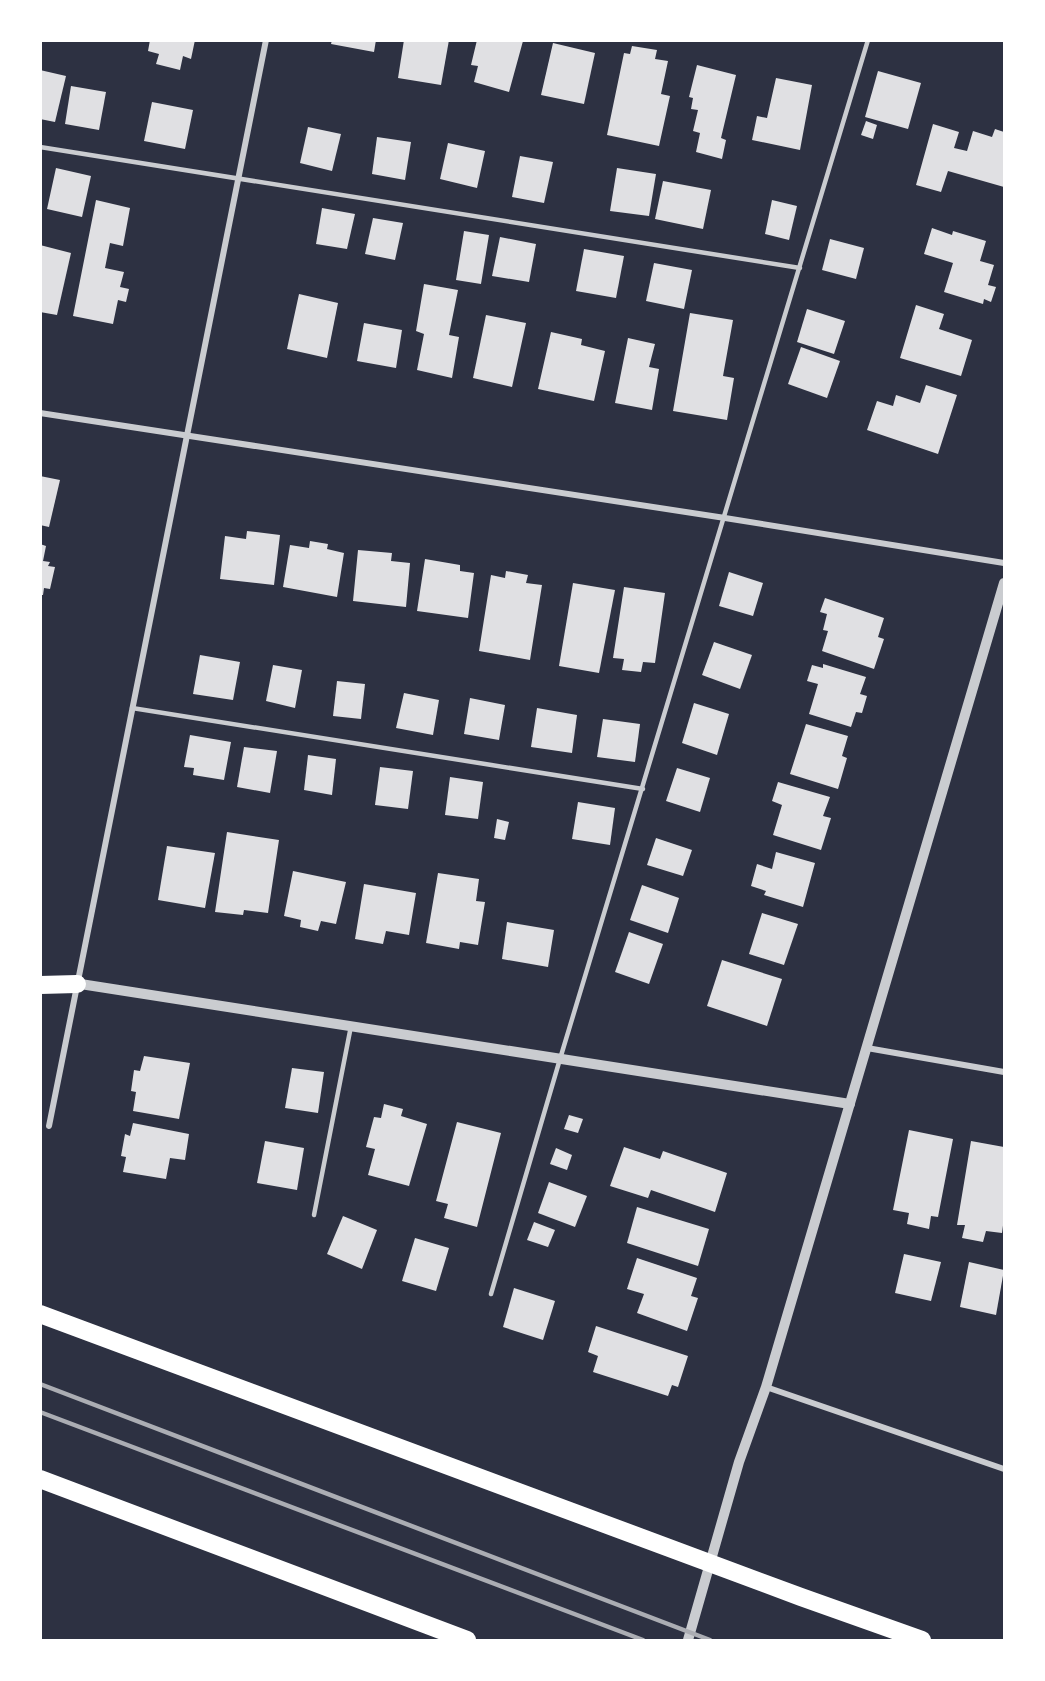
<svg xmlns="http://www.w3.org/2000/svg" width="1045" height="1681" viewBox="0 0 1045 1681" font-family="Roboto,sans-serif">
	<style>
		.building { fill: #e0e0e3 }
		.lines { fill: none; stroke-linecap: round; stroke-linejoin: round }
		.service { stroke: #caccd0; stroke-width: 4.5 }
		.minor { stroke: #caccd0; stroke-width: 6 }
		.tertiary { stroke: #caccd0; stroke-width: 10 }
		.motorway { stroke: #fff; stroke-width: 18 }
		.rail { stroke: #abadb3; stroke-width: 4.5 }
	</style>
	<rect width="100%" height="100%" fill="#2d3142"/>
	<g class="building">
		<polygon points="150,40 195,40 191,59 183,56 180,70 156,64 159,54 148,51"/>
		<polygon points="332,40 376,40 374,52 331,44"/>
		<polygon points="404,40 449,40 441,85 398,78"/>
		<polygon points="477,40 523,41 509,92 474,82 478,66 471,65"/>
		<polygon points="553,43 595,53 584,104 541,95"/>
		<polygon points="632,46 657,50 655,59 668,61 661,94 670,96 659,146 607,135 624,53 630,54"/>
		<polygon points="697,65 736,75 721,138 726,140 722,159 696,152 700,133 693,131 698,110 691,109 693,98 689,97"/>
		<polygon points="40,70 66,76 55,122 40,119"/>
		<polygon points="878,71 921,83 908,129 865,117"/>
		<polygon points="776,78 812,85 800,150 752,140 757,116 767,118"/>
		<polygon points="71,86 106,92 99,130 65,124"/>
		<polygon points="152,102 193,110 185,149 144,141"/>
		<polygon points="866,121 877,125 873,139 861,135"/>
		<polygon points="933,124 959,132 954,148 967,151 973,131 992,137 995,129 1004,132 1004,187 948,171 941,192 916,185"/>
		<polygon points="308,127 341,134 332,171 300,163"/>
		<polygon points="377,137 411,142 405,180 372,174"/>
		<polygon points="448,143 485,151 477,188 440,179"/>
		<polygon points="520,156 553,162 544,203 512,197"/>
		<polygon points="56,168 91,176 82,217 47,209"/>
		<polygon points="617,168 656,174 649,216 610,211"/>
		<polygon points="663,181 711,190 703,229 655,219"/>
		<polygon points="96,200 130,208 123,246 110,243 105,268 124,272 120,287 129,289 126,302 118,300 113,324 73,316"/>
		<polygon points="772,200 797,206 789,240 765,234"/>
		<polygon points="322,208 355,214 347,249 316,244"/>
		<polygon points="373,218 403,223 395,260 365,254"/>
		<polygon points="932,228 952,235 953,231 986,241 980,261 994,265 988,285 996,287 991,302 984,299 983,304 944,292 953,263 924,254"/>
		<polygon points="464,231 489,235 481,284 456,280"/>
		<polygon points="500,237 536,244 529,282 492,276"/>
		<polygon points="830,239 864,248 856,279 822,270"/>
		<polygon points="40,245 71,253 57,315 40,312"/>
		<polygon points="584,249 624,256 616,298 576,291"/>
		<polygon points="654,263 692,270 684,309 646,301"/>
		<polygon points="424,284 458,290 449,335 459,337 452,378 417,370 424,334 416,331"/>
		<polygon points="299,294 338,303 327,358 287,349"/>
		<polygon points="916,305 944,314 939,329 972,340 961,376 900,358"/>
		<polygon points="807,309 845,321 834,354 797,342"/>
		<polygon points="690,313 733,320 723,376 734,378 727,420 673,411"/>
		<polygon points="486,315 526,323 512,387 473,378"/>
		<polygon points="364,323 402,330 396,368 357,361"/>
		<polygon points="551,332 582,339 581,345 605,351 594,401 538,389"/>
		<polygon points="628,338 655,344 649,367 659,369 652,410 615,403"/>
		<polygon points="801,347 840,361 827,398 788,384"/>
		<polygon points="926,385 957,395 938,454 867,430 877,401 893,406 896,395 920,403"/>
		<polygon points="40,476 60,480 49,527 40,525"/>
		<polygon points="247,531 280,535 274,585 220,579 225,536 246,539"/>
		<polygon points="310,541 328,544 327,549 344,553 337,597 283,587 290,545 309,548"/>
		<polygon points="40,544 46,546 43,561 50,562 48,566 55,567 50,589 44,588 43,595 40,595"/>
		<polygon points="358,550 392,553 391,561 410,563 406,607 353,601"/>
		<polygon points="425,559 460,565 460,571 474,573 468,618 417,611"/>
		<polygon points="506,571 528,575 526,583 542,585 530,660 479,651 491,575 505,578"/>
		<polygon points="729,572 763,583 753,616 719,606"/>
		<polygon points="573,583 615,590 599,673 559,666"/>
		<polygon points="624,587 665,593 655,663 643,662 641,672 622,670 624,659 613,658"/>
		<polygon points="825,598 884,618 878,637 884,639 874,669 822,651 828,631 823,630 827,614 820,612"/>
		<polygon points="714,642 752,655 740,689 702,675"/>
		<polygon points="200,655 240,662 233,700 193,694"/>
		<polygon points="823,664 866,677 860,694 867,696 862,713 856,712 851,727 809,714 818,684 807,681 812,665 823,668"/>
		<polygon points="273,665 302,670 295,708 266,701"/>
		<polygon points="337,681 365,684 361,719 333,716"/>
		<polygon points="404,693 439,700 433,735 396,728"/>
		<polygon points="470,698 505,705 499,740 464,734"/>
		<polygon points="694,703 729,714 717,755 682,743"/>
		<polygon points="537,708 577,715 572,753 531,747"/>
		<polygon points="603,719 640,724 635,762 597,757"/>
		<polygon points="806,724 848,736 842,756 847,758 838,789 790,774"/>
		<polygon points="190,735 231,742 224,780 193,775 194,768 184,767"/>
		<polygon points="244,747 277,751 270,793 237,787"/>
		<polygon points="308,755 336,759 332,795 304,790"/>
		<polygon points="380,767 413,771 408,809 375,805"/>
		<polygon points="677,768 710,778 700,812 666,801"/>
		<polygon points="450,777 483,782 478,819 445,815"/>
		<polygon points="778,782 830,797 823,816 831,818 821,850 773,835 782,805 772,801"/>
		<polygon points="578,802 615,808 610,845 572,839"/>
		<polygon points="497,819 509,822 505,840 494,838"/>
		<polygon points="227,832 279,840 268,913 244,910 243,915 215,912"/>
		<polygon points="656,838 692,850 683,876 647,865"/>
		<polygon points="167,846 215,853 205,908 158,900"/>
		<polygon points="776,852 815,863 803,907 764,895 766,891 751,886 757,864 772,869"/>
		<polygon points="293,871 346,882 336,924 321,921 318,931 300,927 301,920 284,916"/>
		<polygon points="438,873 479,879 476,901 485,902 478,945 460,942 459,949 426,943"/>
		<polygon points="364,884 416,893 409,935 386,931 383,944 355,939"/>
		<polygon points="642,885 679,898 668,933 630,920"/>
		<polygon points="762,913 798,924 784,965 749,954"/>
		<polygon points="507,922 554,930 548,967 502,959"/>
		<polygon points="629,932 663,944 649,984 615,972"/>
		<polygon points="722,960 782,979 767,1026 707,1006"/>
		<polygon points="144,1056 190,1063 179,1119 133,1111 136,1092 131,1091 134,1070 140,1071"/>
		<polygon points="292,1068 324,1072 318,1113 285,1108"/>
		<polygon points="384,1104 403,1109 401,1116 427,1124 409,1186 368,1175 375,1149 366,1147 374,1117 381,1118"/>
		<polygon points="569,1115 583,1119 578,1133 564,1129"/>
		<polygon points="457,1122 501,1133 477,1227 444,1218 448,1204 436,1201"/>
		<polygon points="133,1123 189,1134 185,1160 170,1158 166,1179 123,1172 126,1157 121,1156 125,1134 130,1136"/>
		<polygon points="909,1130 953,1139 938,1217 931,1216 929,1229 907,1224 909,1213 893,1210"/>
		<polygon points="265,1141 304,1148 297,1190 257,1183"/>
		<polygon points="971,1141 1004,1147 1004,1218 1002,1233 986,1231 983,1242 962,1238 965,1225 957,1225"/>
		<polygon points="624,1147 660,1159 663,1151 727,1173 715,1212 651,1190 648,1198 610,1186"/>
		<polygon points="556,1148 572,1155 567,1170 550,1164"/>
		<polygon points="549,1182 587,1196 575,1227 538,1213"/>
		<polygon points="637,1207 709,1229 698,1266 627,1243"/>
		<polygon points="343,1216 377,1230 362,1269 327,1254"/>
		<polygon points="534,1222 555,1230 548,1247 527,1240"/>
		<polygon points="415,1238 449,1248 436,1291 402,1281"/>
		<polygon points="904,1254 941,1262 931,1301 895,1293"/>
		<polygon points="637,1258 697,1278 691,1296 698,1298 687,1331 637,1313 644,1294 627,1289"/>
		<polygon points="969,1262 1004,1270 996,1315 960,1307"/>
		<polygon points="514,1288 555,1301 543,1340 503,1327"/>
		<polygon points="596,1326 688,1356 678,1387 672,1385 668,1396 593,1372 598,1356 588,1352"/>
	</g>
	<g class="lines">
		<g class="service">
			<polyline points="40,147 800,268"/>
			<polyline points="132,708 643,789"/>
			<polyline points="314,1215 351,1026"/>
			<polyline points="491,1294 560,1059 868,40"/>
		</g>
		<g class="minor">
			<polyline points="40,413 725,518 1004,563"/>
			<polyline points="867,1048 1004,1072"/>
			<polyline points="49,1126 266,40"/>
			<polyline points="766,1387 1004,1469"/>
		</g>
		<g class="tertiary">
			<polyline points="74,983 850,1104"/>
			<polyline points="688,1640 739,1462 766,1387 1004,583"/>
		</g>
		<g class="motorway">
			<polyline points="40,985 77,984"/>
			<polyline points="40,1314 801,1597 922,1640"/>
			<polyline points="40,1479 467,1640"/>
		</g>
		<g class="rail">
			<polyline points="40,1384 710,1640"/>
			<polyline points="40,1412 643,1640"/>
		</g>
	</g>
	<rect width="1045" height="1681" fill="none" stroke="#ffffff" stroke-width="84"/>
</svg>
